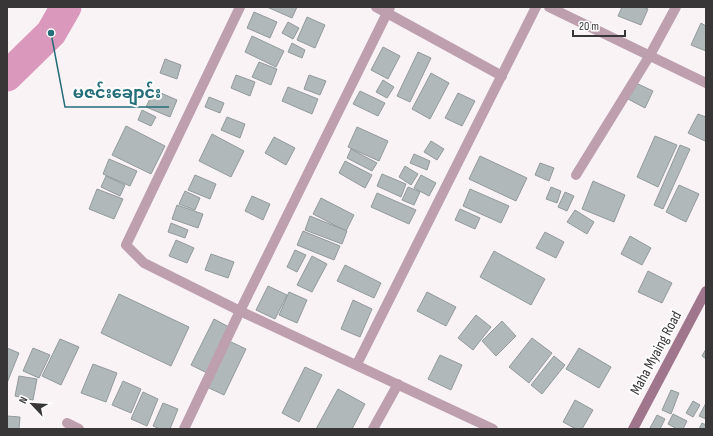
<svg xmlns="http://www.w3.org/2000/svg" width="713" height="436" viewBox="0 0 713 436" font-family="'Sofia Sans Condensed','Noto Sans Myanmar',sans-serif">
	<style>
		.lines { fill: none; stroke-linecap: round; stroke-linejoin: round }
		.river { stroke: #da99bc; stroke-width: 31 }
		.building { fill: #b0b8b9; stroke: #929a9b }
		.street { stroke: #bd9fae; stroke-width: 10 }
		.secondary { stroke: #a0768c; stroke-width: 10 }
		.labels { text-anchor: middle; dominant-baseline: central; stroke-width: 4; stroke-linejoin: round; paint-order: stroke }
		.street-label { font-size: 15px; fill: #383637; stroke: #fff }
		.leader { fill: none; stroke: #256e79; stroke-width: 1.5 }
		.callout-dot { fill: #256e79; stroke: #fff; stroke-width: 1.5 }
		.callout-label { font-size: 16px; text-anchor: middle; font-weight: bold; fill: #256e79; stroke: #fff; stroke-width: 4; stroke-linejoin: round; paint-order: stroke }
	</style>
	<rect width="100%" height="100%" fill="#faf3f6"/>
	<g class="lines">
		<polyline class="river" points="7,76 51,33 66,7"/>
	</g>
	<g class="building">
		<polygon points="267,7 297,7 292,18"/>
		<polygon points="622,7 643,7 648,9 641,25 618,16"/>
		<polygon points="254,12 277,22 270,38 247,28"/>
		<polygon points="307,17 325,25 315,48 297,40"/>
		<polygon points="288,22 299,28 293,39 282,33"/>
		<polygon points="701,23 706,26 706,51 691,45"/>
		<polygon points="252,36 284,51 276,67 245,52"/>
		<polygon points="292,43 305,50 302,58 288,52"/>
		<polygon points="383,47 400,56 388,79 371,70"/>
		<polygon points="418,52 431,58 410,102 397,96"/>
		<polygon points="165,59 181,65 177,79 160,73"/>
		<polygon points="259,62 277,69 271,85 252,77"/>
		<polygon points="431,73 449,83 430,119 412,109"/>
		<polygon points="236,75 255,82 250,96 231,88"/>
		<polygon points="309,75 326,81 320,95 304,89"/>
		<polygon points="383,80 394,87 387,98 376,92"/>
		<polygon points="636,83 653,91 645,108 628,99"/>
		<polygon points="288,87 318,99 312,114 282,101"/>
		<polygon points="154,90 177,100 170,117 146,107"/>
		<polygon points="360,91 385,103 378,116 353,104"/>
		<polygon points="458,93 475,101 462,126 445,118"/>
		<polygon points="209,97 224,103 220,113 205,107"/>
		<polygon points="142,110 156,117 151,126 138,120"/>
		<polygon points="698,114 706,117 706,139 705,141 688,133"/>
		<polygon points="227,117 245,124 240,138 221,130"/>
		<polygon points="126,126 165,146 151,174 112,155"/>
		<polygon points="357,127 388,141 379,161 348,147"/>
		<polygon points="212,134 244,151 231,177 199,161"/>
		<polygon points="655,136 677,145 658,187 637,177"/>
		<polygon points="274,137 295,148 286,165 265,153"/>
		<polygon points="431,141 444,149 437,160 424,152"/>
		<polygon points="680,145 690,149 663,209 654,205"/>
		<polygon points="351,149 377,163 372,171 347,158"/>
		<polygon points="414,154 430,161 427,170 410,163"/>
		<polygon points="480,156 527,178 516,201 469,179"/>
		<polygon points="109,159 137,171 130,186 103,174"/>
		<polygon points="345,161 372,175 365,188 339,173"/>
		<polygon points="540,163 554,168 549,181 535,175"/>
		<polygon points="405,166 418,174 411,185 399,177"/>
		<polygon points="382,174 406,184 401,197 377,186"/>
		<polygon points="195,175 216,184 210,199 188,190"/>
		<polygon points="421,175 436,183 429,196 414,188"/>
		<polygon points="106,176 125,185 120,196 101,187"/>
		<polygon points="593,181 625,195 614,222 582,209"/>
		<polygon points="679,185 699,194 686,222 666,212"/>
		<polygon points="408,187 420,192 414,205 402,200"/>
		<polygon points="551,187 561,191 557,203 546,199"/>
		<polygon points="97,189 123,199 114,219 89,209"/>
		<polygon points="470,189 509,206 501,223 463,206"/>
		<polygon points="185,191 200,198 195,210 179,204"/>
		<polygon points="565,192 574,196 567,211 558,207"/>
		<polygon points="377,193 416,210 409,224 371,207"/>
		<polygon points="252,196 270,204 263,220 245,211"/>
		<polygon points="321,198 354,215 346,231 313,214"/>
		<polygon points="177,205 203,214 198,228 172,219"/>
		<polygon points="460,209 480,218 475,229 455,220"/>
		<polygon points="575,210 594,222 587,234 567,222"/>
		<polygon points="310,216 347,231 342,244 305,230"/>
		<polygon points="171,223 188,230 185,238 168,232"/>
		<polygon points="303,231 340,246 334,260 297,245"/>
		<polygon points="545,232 564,242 556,258 536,248"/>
		<polygon points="630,236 651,248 642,265 621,254"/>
		<polygon points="176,240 194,248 187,263 169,256"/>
		<polygon points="295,250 306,255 297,272 287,267"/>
		<polygon points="494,251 545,279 531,305 480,277"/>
		<polygon points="211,254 234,262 228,278 205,270"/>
		<polygon points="312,256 327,264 312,292 297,285"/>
		<polygon points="345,265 381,283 374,298 337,281"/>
		<polygon points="648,271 672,283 662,303 638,292"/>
		<polygon points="268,286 287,295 275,319 256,310"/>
		<polygon points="289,292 307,300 297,323 279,315"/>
		<polygon points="427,292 456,307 446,326 417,311"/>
		<polygon points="119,294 189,327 171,366 101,333"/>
		<polygon points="353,300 372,309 360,337 341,329"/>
		<polygon points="476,315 491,327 473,350 458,338"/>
		<polygon points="214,319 229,327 207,373 191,365"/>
		<polygon points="502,321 516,336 496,356 482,341"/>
		<polygon points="532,338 552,353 529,383 509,367"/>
		<polygon points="60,339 79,347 61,385 42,376"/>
		<polygon points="229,341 246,349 224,395 207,387"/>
		<polygon points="7,348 19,353 7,383"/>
		<polygon points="33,348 50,355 39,378 23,371"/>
		<polygon points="579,348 611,367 599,388 566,369"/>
		<polygon points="706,349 706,359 702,356"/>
		<polygon points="440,355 462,365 451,390 428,379"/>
		<polygon points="554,356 565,365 542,394 531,385"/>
		<polygon points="93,364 117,373 106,402 81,393"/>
		<polygon points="305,367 322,375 299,422 282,413"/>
		<polygon points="19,376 37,379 33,400 15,396"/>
		<polygon points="123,381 141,389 131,413 112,405"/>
		<polygon points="338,389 365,404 352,429 316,429"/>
		<polygon points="671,390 679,393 671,414 662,410"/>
		<polygon points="143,392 158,399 147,426 131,419"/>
		<polygon points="575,400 593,410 582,429 576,429 563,422"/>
		<polygon points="693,401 700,405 693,417 686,413"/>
		<polygon points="163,403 178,409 170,429 160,429 153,426"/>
		<polygon points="706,403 706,419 699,416"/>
		<polygon points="673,414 687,421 683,429 677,429 668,424"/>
		<polygon points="657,415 665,419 660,429 653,429 650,428"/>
		<polygon points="7,416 20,417 19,429 7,429"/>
		<polygon points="702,423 706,425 706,429 699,429"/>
	</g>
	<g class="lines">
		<g class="street">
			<polyline points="240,7 126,245 144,263 240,311 493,429"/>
			<polyline points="376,7 502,76"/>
			<polyline points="549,7 706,83"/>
			<polyline points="576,175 650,55 676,7"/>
			<polyline points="357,364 536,7"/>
			<polyline points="67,423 79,429"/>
			<polyline points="184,429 240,311 390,7"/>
			<polyline points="373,429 398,384"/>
		</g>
		<polyline class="secondary" points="633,429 706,291"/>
	</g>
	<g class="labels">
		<g class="street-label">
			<text transform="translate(656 353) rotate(-62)">Maha Myaing Road</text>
		</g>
	</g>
	<path class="leader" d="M51 33L65 107H169"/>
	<circle class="callout-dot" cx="51" cy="33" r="4"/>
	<g class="callout-label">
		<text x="117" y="98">မဇင်းချောင်း</text>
	</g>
	<rect width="713" height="436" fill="none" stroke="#383637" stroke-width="16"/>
	<g transform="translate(32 404) rotate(295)" stroke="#ffffff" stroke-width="3" paint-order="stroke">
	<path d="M0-3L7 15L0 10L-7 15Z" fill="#383637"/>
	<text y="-6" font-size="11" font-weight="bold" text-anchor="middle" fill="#383637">N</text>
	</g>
	<path d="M573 30v6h52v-6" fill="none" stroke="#383637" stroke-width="2"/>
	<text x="579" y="30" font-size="12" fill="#383637" stroke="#ffffff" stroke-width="3" paint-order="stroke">20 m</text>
</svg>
